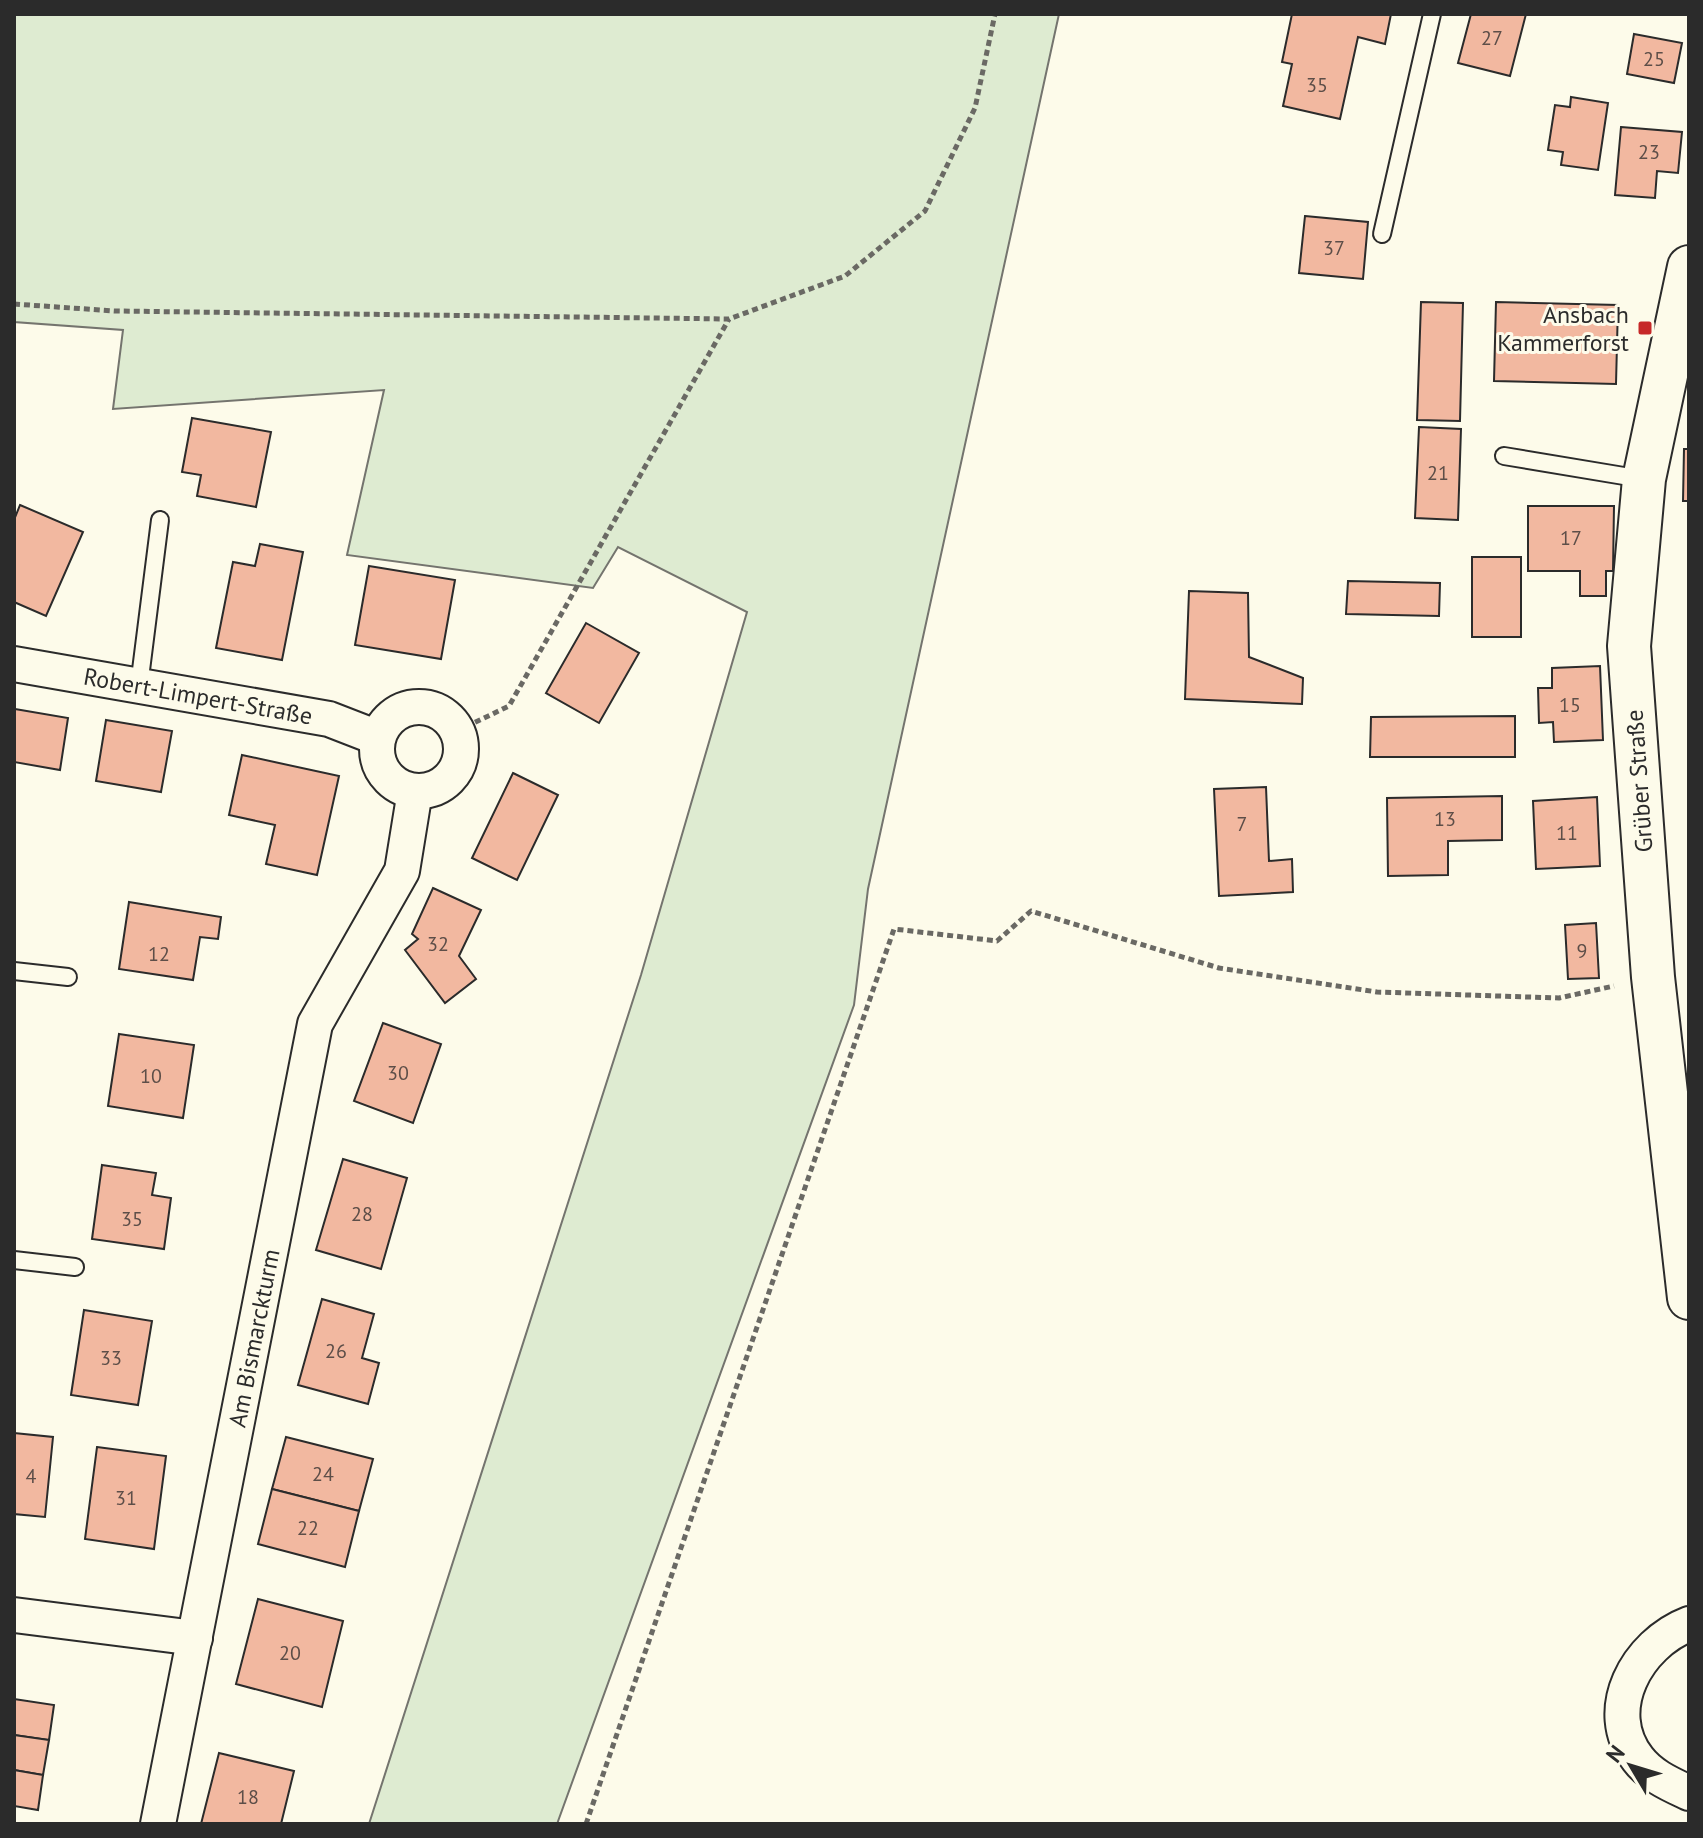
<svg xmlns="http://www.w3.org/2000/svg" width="1703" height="1838" viewBox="0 0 1703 1838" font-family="'PT Sans',sans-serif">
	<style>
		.green { fill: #deebd1; stroke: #74746e; stroke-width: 2 }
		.building { fill: #f2b8a0; stroke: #2b2b2b; stroke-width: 2 }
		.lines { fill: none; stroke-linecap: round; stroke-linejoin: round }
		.service-casing { stroke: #2b2b2b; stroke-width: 20 }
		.minor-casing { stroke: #2b2b2b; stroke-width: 38 }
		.tertiary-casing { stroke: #2b2b2b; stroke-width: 46 }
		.path { stroke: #6a6964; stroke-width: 5; stroke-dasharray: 6 4; stroke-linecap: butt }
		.service { stroke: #fdfbea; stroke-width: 16 }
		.minor { stroke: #fdfbea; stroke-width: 34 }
		.tertiary { stroke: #fdfbea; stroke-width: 42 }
		.poi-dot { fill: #c62828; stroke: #fdfbea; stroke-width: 3 }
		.labels { text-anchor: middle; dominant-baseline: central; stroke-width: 6; stroke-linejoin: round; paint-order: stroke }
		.number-label { font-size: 20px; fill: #5d4e48 }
		.poi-label { font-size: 24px; fill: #2b2b2b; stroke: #fdfbea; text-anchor: end }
		.street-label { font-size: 24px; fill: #2b2b2b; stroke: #fdfbea }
	</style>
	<rect width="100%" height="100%" fill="#fdfbea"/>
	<polygon class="green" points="14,14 1059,14 868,889 854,1005 557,1824 369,1824 641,975 747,612 618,547 593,588 347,555 384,390 113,409 123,330 14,322"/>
	<g class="building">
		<polygon points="1292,14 1391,14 1385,44 1358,37 1340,119 1283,106 1292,64 1282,62"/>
		<polygon points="1471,14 1526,14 1510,76 1458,63"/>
		<polygon points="1634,34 1682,43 1674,83 1627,74"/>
		<polygon points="1571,97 1608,103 1598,170 1561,165 1563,152 1548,150 1555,105 1570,107"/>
		<polygon points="1621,127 1682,132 1678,173 1657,171 1655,198 1615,195"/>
		<polygon points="1305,216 1368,222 1363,279 1299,273"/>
		<polygon points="1421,302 1463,303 1460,421 1417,420"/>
		<polygon points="1496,302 1618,305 1616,384 1494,381"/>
		<polygon points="192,418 271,432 256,507 197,496 201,475 182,472"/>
		<polygon points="1419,427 1461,429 1458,520 1415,518"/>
		<polygon points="1684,449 1689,449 1689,501 1683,501"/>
		<polygon points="20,505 83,532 46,616 14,602 14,520"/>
		<polygon points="1528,506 1614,506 1613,571 1606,571 1606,596 1580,596 1580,571 1528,571"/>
		<polygon points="260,544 303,552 282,660 216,648 233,562 255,566"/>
		<rect x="1472" y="557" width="49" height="80"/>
		<polygon points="369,566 455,580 441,659 355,645"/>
		<polygon points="1348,581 1440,583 1439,616 1346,614"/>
		<polygon points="1189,591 1248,593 1249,657 1303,678 1302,704 1185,699"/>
		<polygon points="586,623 639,653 599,723 546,693"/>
		<polygon points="1600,666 1603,740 1554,742 1553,722 1539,723 1538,688 1552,688 1552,668"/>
		<polygon points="15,709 68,718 60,770 14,762"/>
		<polygon points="1515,716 1515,757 1370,757 1371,717"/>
		<polygon points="106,720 172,731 161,792 96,781"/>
		<polygon points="242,755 339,776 317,875 266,864 275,825 229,815"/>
		<polygon points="513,773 558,795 517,880 472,858"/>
		<polygon points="1266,787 1269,861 1292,859 1293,892 1219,896 1214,789"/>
		<polygon points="1502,796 1502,840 1448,841 1448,875 1388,876 1387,798"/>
		<polygon points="1597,797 1600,866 1536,869 1533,801"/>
		<polygon points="433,888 481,910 459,956 476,979 445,1003 405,950 418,939 412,934"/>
		<polygon points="129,902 221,917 218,939 200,937 193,980 119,969"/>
		<polygon points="1596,923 1599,978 1568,979 1565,925"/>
		<polygon points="383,1023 441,1044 413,1123 354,1101"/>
		<polygon points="119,1034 194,1045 183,1118 108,1106"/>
		<polygon points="343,1159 407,1178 381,1269 316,1250"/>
		<polygon points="102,1165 156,1173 152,1195 171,1198 164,1249 92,1239"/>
		<polygon points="322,1299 374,1314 362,1358 379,1363 368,1404 298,1385"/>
		<polygon points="84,1310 152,1321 138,1405 71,1395"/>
		<polygon points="14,1433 53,1437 45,1517 14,1514"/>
		<polygon points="286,1437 373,1459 359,1511 272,1489"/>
		<polygon points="97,1447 166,1456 154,1549 85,1539"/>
		<polygon points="272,1489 359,1511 345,1567 258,1544"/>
		<polygon points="258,1599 343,1621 322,1707 236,1684"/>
		<polygon points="14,1699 54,1705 49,1740 14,1735"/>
		<polygon points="14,1735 49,1740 43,1775 14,1770"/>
		<polygon points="219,1753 294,1771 281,1824 201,1824"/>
		<polygon points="14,1770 43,1775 38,1810 14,1806"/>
	</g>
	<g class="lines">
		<g class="service-casing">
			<g id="service">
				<polyline points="1382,234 1432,14"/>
				<polyline points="1504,456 1642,479"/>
				<polyline points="139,686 160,520"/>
				<polyline points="14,971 68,977"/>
				<polyline points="14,1260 75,1267"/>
			</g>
		</g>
		<g class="minor-casing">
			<g id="minor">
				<polyline points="14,664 329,719 378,738"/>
				<circle cx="419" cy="749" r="42"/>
				<polyline points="14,1615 195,1638"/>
				<path d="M1689,1624C1637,1644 1600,1710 1638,1759C1651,1776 1670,1784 1689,1793"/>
				<polyline points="158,1824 315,1024 402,871 415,791"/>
			</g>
		</g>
		<g class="tertiary-casing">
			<polyline id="tertiary" points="1689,267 1644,479 1629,646 1653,977 1689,1298"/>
		</g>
		<g class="path">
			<polyline points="14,304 115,311 729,319 845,276 925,211 975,108 995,14"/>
			<polyline points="457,731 509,706 729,319"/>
			<polyline points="586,1824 894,929 997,941 1031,911 1219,968 1377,992 1559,998 1614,986"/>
		</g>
		<use href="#service" class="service"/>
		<use href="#minor" class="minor"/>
		<use href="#tertiary" class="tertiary"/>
	</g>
	<rect class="poi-dot" x="1637" y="320" width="16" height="16" rx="4"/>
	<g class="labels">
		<g class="number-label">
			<text x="1492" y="38">27</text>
			<text x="1654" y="59">25</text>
			<text x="1317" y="85">35</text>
			<text x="1649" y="152">23</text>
			<text x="1334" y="248">37</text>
			<text x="1438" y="473">21</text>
			<text x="1571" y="538">17</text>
			<text x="1570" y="705">15</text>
			<text x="1445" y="819">13</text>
			<text x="1242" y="824">7</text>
			<text x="1567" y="833">11</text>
			<text x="438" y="944">32</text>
			<text x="1582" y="951">9</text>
			<text x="159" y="954">12</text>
			<text x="398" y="1073">30</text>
			<text x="151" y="1076">10</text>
			<text x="362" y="1214">28</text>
			<text x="132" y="1219">35</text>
			<text x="336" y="1351">26</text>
			<text x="111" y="1358">33</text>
			<text x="323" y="1474">24</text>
			<text x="31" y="1476">4</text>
			<text x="126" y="1498">31</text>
			<text x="308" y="1528">22</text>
			<text x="290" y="1653">20</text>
			<text x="248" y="1797">18</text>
		</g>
		<g class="poi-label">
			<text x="1629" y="314">Ansbach<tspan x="1629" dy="28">Kammerforst</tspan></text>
		</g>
		<g class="street-label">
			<text transform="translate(198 696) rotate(10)">Robert-Limpert-Straße</text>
			<text transform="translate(1639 781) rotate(-94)">Grüber Straße</text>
			<text transform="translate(254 1338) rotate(-79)">Am Bismarckturm</text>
		</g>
	</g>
	<rect width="1703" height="1838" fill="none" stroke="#2b2b2b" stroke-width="32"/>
	<g transform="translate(1631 1766) rotate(308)" stroke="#fdfbea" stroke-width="6" paint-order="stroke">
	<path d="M0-6L14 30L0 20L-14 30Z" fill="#2b2b2b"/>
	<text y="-12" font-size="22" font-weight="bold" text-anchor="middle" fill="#2b2b2b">N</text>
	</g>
</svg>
